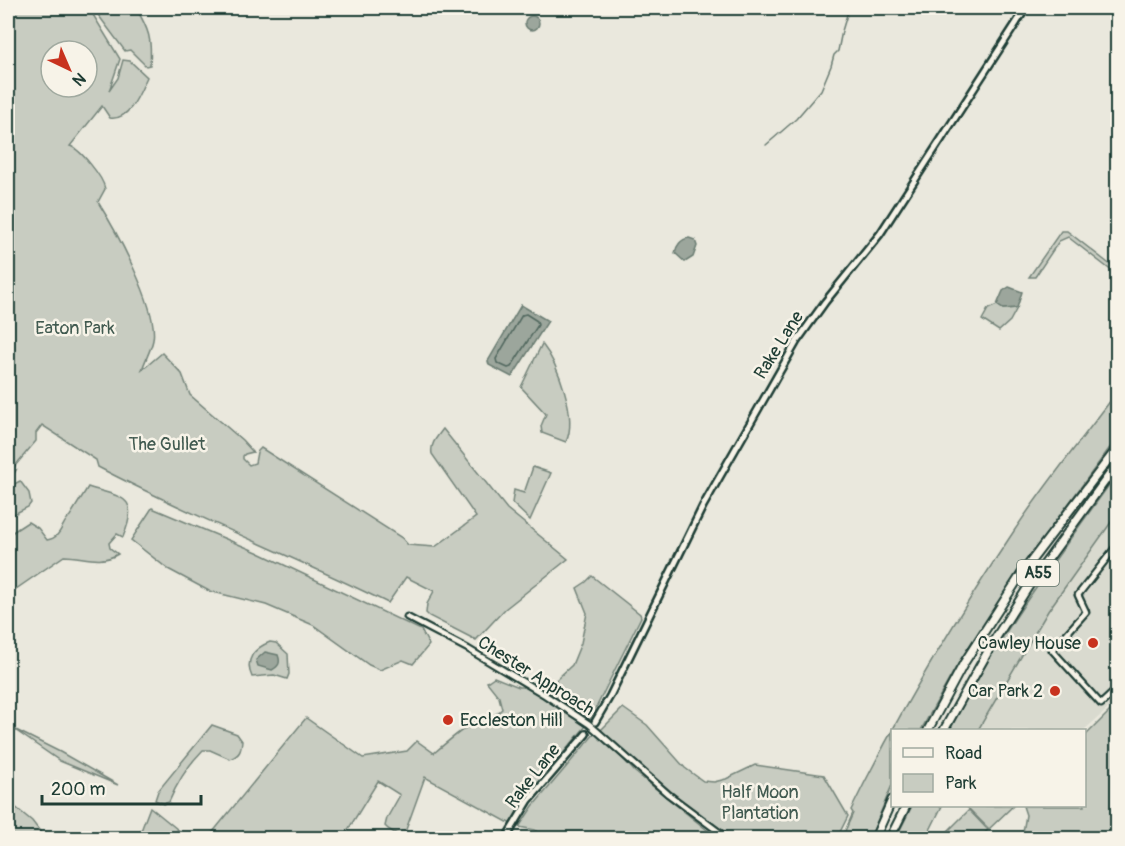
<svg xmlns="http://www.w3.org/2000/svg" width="1125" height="846" viewBox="0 0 1125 846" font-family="Pangolin,sans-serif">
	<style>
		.built { fill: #d9dacf }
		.green { fill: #c8ccc1; stroke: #74847a; stroke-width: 1.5; fill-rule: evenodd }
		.water { fill: #9ca69c; stroke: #6a7c72; stroke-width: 1.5 }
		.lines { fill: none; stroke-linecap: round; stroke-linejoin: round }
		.shore { stroke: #51675e; stroke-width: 1.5 }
		.stream { stroke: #6a7c72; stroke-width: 1.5 }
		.tertiary-tunnel { stroke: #c1c6bb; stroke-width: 5; stroke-dasharray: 5 2.5; stroke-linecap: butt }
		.minor-casing { stroke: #1f3d34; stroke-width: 9 }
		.tertiary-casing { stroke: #1f3d34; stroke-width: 10 }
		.trunk-casing { stroke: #1f3d34; stroke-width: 11 }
		.minor { stroke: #f7f3e8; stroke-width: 4.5 }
		.tertiary { stroke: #f7f3e8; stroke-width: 5 }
		.trunk { stroke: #f7f3e8; stroke-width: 7 }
		.poi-dot { fill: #c8321e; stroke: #f7f3e8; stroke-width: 2 }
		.labels { text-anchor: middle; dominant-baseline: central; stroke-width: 5; stroke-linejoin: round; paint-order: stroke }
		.shield { fill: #f7f3e8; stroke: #60746a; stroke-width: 1.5 }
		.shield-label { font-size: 16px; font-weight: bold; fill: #1f3d34 }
		.park-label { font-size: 18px; fill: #415a50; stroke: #f7f3e8 }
		.street-label { font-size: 18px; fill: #1f3d34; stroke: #f7f3e8 }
		.poi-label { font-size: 18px; fill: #1f3d34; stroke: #f7f3e8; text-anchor: end }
	</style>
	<rect width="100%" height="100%" fill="#eae8dd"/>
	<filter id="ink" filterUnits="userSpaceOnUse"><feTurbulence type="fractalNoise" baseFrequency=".0167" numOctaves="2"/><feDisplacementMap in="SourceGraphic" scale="12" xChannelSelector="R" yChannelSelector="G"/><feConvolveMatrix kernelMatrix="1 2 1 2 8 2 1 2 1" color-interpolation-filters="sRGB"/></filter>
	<g filter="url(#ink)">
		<polygon class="built" points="1117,514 1117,701 1084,730 980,730 979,729 1048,611"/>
		<g class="green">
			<path d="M8,8H89L120,59L109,91L118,78L123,60L130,61L147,77C140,92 130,121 110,118L102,106L70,146C80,149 103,177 105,189L98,202C115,229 159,309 153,340C151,350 145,360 142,370L162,353L182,374L190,395L242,440L253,452L245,454L243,456V459L249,465L255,463L257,452L261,448L402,538L408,545L435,547L476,517L432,454C430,444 437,437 443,429L507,509L568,559L505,609L476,640L429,616L426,613L427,604L434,591L406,577L388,603C293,556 193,517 98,467L96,460L42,425L36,433V441L9,473L16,470L8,483ZM51,51H87V87H51Z"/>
			<path d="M93,8H136C149,30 152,39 150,65L146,66L130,50L125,51Z"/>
			<polygon points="1061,231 1067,231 1117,270 1117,275 1068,237 1059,241 1035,277 1029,277"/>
			<polygon points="997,305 1003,309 1017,308 1010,321 999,331 982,320 988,309"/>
			<path d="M542,344C558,364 578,417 566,442L542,433L541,426L546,414L521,387Z"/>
			<path d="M1117,392V438L1024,564L955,669L921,730H892V785L870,838H842L853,813L851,810C898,713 954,621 1014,531C1046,483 1083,438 1117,392Z"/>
			<polygon points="533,467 551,473 530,520 512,503 514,490 524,493"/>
			<path d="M1117,474V514L1048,611L978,730H950C995,639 1058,556 1117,474Z"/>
			<path d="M20,481L29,493L31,503L28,507L8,517C7,503 5,487 20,481Z"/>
			<path d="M88,487C121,498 141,495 123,537L117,534L109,543L110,548L118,554C100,565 83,556 64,556L16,589L8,587V535L28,522L38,528L47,540C62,538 61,523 70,516Z"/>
			<polygon points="152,508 257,552 421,630 429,645 413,664 403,660 380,670 369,665 313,625 266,605 209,591 168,569 131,540"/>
			<polygon points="592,576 640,614 641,617 590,720 548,692 557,679 572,665 581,643 587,613 577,588 586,582"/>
			<path d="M270,642L276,643L288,654L289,674L287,679L274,675L252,677C244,660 254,648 270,642Z"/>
			<path d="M494,677L519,687H527L586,726L528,795L511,824L425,777L403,838L388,829L385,826L387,818L400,795L378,781L343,838H208L306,718L363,758L407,751L417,741L434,753C448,741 461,730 477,720C488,714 489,721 502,709L499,697L487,682Z"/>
			<polygon points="1117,704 1117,838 1022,838 1026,815 1023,806 1084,806 1085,736"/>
			<polygon points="623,708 647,725 685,768 703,781 714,782 726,779 755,765 824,775 848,816 837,838 731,838 686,804 600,731"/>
			<path d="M212,725L237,734L242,741C241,751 240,755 230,759L210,750H203C188,765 177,783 169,802L163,804L155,800L158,791Z"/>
			<polygon points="12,728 60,752 118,785 60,761"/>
			<polygon points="595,733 616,751 635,772 717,838 543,838 535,830 519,827 533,806"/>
			<polygon points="8,801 32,821 45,838 8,838"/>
			<polygon points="912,806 942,806 926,838 896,838"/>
			<polygon points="966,806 1013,806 989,829"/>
			<polygon points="150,807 188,838 142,838 142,834 139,836"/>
			<polygon points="969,810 988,830 979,838 945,838 943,836"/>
		</g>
		<g class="water">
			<circle cx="532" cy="23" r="7"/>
			<path d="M689,238L695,240L697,246L693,257L685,262L675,253C676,246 681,239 689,238Z"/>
			<polygon points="1009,287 1022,292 1017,308 1003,309 997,305 1003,291"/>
			<polygon points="521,305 548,321 512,377 489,365 488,361"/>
			<path d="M265,652L278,655C281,663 279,666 272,670L258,666L256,660Z"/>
		</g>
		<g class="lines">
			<polygon class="shore" points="526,314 537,321 538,325 511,367 508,368 497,363 496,359 522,315"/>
			<polyline class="stream" points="766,145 796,119 821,90 831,66 834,55 838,51 842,31 849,8"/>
			<polyline class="tertiary-tunnel" points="586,734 595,722"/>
			<g class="minor-casing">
				<g id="minor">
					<polyline points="1118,544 1078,595 1086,612 1052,650 1101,704 1118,688"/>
					<polyline points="407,617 468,649 545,695 589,724 668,794 727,838"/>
				</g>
			</g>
			<g class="tertiary-casing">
				<g id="tertiary">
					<polyline points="595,722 610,696 703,506 797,341 825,302 880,234 1026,8"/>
					<polyline points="506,838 529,800 586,734"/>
				</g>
			</g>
			<g class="trunk-casing">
				<g id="trunk">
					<polyline points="928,730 964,663 1022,573 1118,447"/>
					<polyline points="944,730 995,639 1030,584 1118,463"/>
					<polyline points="875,838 892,800"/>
					<polyline points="890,838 906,806"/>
				</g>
			</g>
			<use href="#minor" class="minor"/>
			<use href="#tertiary" class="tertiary"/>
			<use href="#trunk" class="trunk"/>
		</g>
	</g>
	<g class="poi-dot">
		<circle cx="1093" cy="643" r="6"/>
		<circle cx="1055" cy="691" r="6"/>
		<circle cx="448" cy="720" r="6"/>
	</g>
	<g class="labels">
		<rect class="shield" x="1017" y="560" width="42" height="26" rx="4.5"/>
		<g class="shield-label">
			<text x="1038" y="573">A55</text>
		</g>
		<g class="park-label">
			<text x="75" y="328">Eaton Park</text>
			<text x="167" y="444">The Gullet</text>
			<text x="760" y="792">Half Moon<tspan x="760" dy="21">Plantation</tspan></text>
		</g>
		<g class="street-label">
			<text transform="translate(779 345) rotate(-58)">Rake Lane</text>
			<text transform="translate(536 676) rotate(32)">Chester Approach</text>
			<text transform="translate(533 776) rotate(-52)">Rake Lane</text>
		</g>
		<g class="poi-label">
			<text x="1081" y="643">Cawley House</text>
			<text x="1043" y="691">Car Park 2</text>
			<text x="460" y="720" text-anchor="start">Eccleston Hill</text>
		</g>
	</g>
	<rect width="1125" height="846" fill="none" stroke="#f7f3e8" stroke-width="30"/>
	<rect x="15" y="15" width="1095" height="816" fill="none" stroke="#1f3d34" stroke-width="2" filter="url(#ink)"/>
	<rect x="891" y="729" width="195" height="78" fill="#f7f3e8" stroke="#a1aaa0" stroke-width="1.5"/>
	<rect x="903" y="748" width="30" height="9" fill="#f7f3e8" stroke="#a1aaa0" stroke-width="1.5"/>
	<text x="945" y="759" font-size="18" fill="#1f3d34">Road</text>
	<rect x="903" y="774" width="30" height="18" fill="#c8ccc1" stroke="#a1aaa0" stroke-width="1.5"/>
	<text x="945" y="789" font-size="18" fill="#1f3d34">Park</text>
	<g transform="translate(69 69) rotate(136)"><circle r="28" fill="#f7f3e8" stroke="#a1aaa0" stroke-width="1.5"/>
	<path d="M0-4.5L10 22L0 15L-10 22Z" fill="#c8321e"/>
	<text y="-9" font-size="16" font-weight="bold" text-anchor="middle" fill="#1f3d34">N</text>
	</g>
	<path d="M42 795v9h159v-9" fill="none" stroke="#1f3d34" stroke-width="3"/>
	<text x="51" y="795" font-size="18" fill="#1f3d34" stroke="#f7f3e8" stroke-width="4.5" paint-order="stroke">200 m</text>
</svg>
